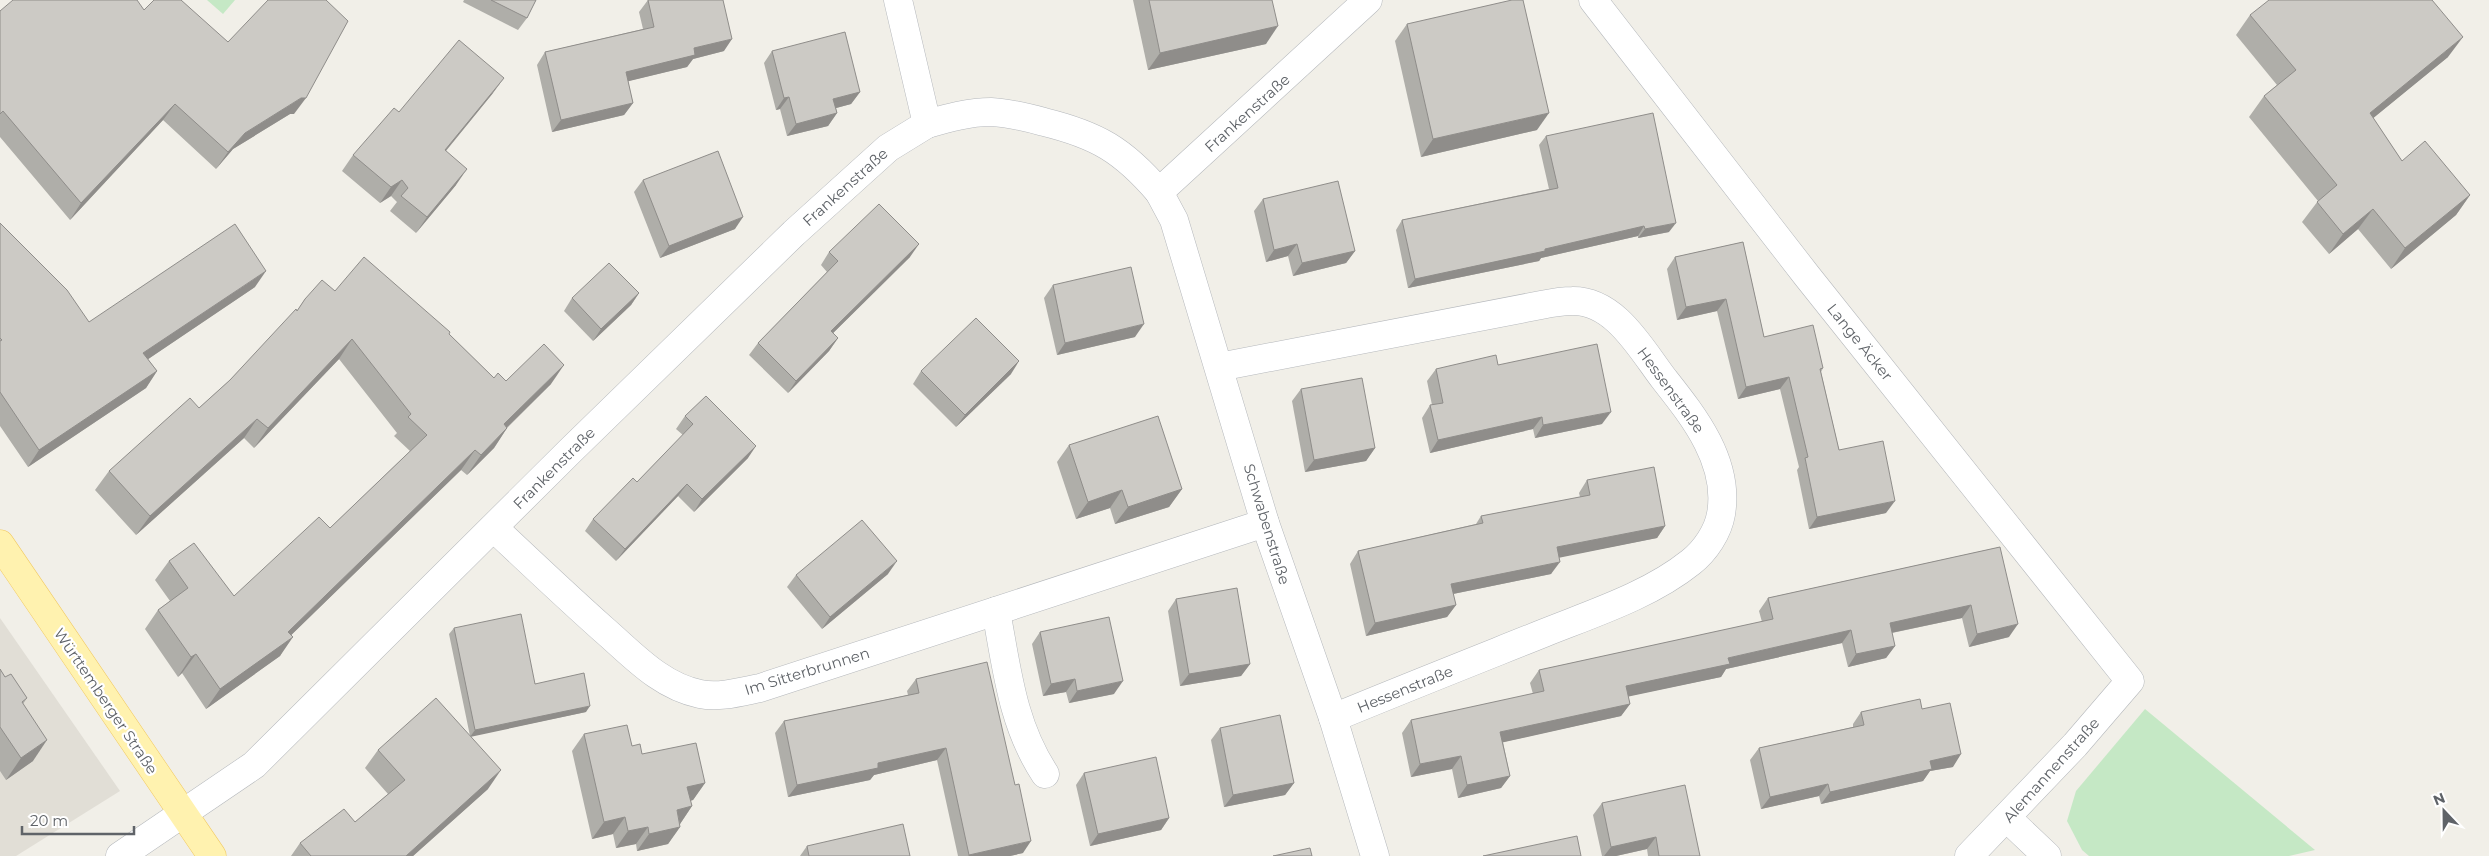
<svg xmlns="http://www.w3.org/2000/svg" width="2489" height="856" viewBox="0 0 2489 856" font-family="Montserrat,sans-serif">
	<style>
		.education { fill: #e1ded6 }
		.green { fill: #c5e8c5 }
		.lines { fill: none; stroke-linecap: round; stroke-linejoin: round }
		.minor-casing { stroke: #b5b8bc; stroke-width: 29 }
		.major-casing { stroke: #f2c960; stroke-width: 29 }
		.minor { stroke: #fff; stroke-width: 28 }
		.major { stroke: #fff2af; stroke-width: 28 }
		.wall { fill: #afaea9 }
		.shaded-wall { fill: #8f8d8a }
		.building { fill: #cccac5; stroke: #8f8d8a }
		.labels { text-anchor: middle; dominant-baseline: central; stroke-width: 4.5; stroke-linejoin: round; paint-order: stroke }
		.street-label { font-size: 15px; fill: #5f6368; stroke: #fff }
	</style>
	<rect width="100%" height="100%" fill="#f1efe8"/>
	<polygon class="education" points="0,618 120,791 16,856 0,856"/>
	<g class="green">
		<polygon points="207,0 235,0 223,14"/>
		<polygon points="2145,709 2315,850 2289,856 2089,856 2082,850 2067,821 2076,791"/>
	</g>
	<g class="lines">
		<g class="minor-casing">
			<g id="minor">
				<path d="M898,0L927,124C948,118 969,112 991,112C1009,113 1026,117 1044,122C1097,135 1123,150 1159,192L1368,0"/>
				<polyline points="1593,0 1807,276 2130,681 2075,745 1969,856"/>
				<polyline points="1159,192 1174,220 1265,523 1333,718 1375,856"/>
				<path d="M1219,367L1541,305C1551,303 1562,301 1572,301C1615,300 1641,349 1664,379C1694,417 1730,462 1721,514C1718,532 1705,551 1691,562C1650,595 1594,613 1544,633C1474,661 1403,689 1333,718"/>
				<path d="M494,528C530,562 566,596 603,629C632,654 660,686 700,694C719,698 740,692 760,688L1265,523"/>
				<path d="M996,611C1007,669 1012,724 1045,774"/>
				<polyline points="2007,818 2047,856"/>
				<polyline points="120,856 254,765 570,451 794,233 888,148 927,124"/>
			</g>
		</g>
		<g class="major-casing">
			<polyline id="major" points="0,544 212,856"/>
		</g>
		<use href="#minor" class="minor"/>
		<use href="#major" class="major"/>
	</g>
	<g class="wall">
		<polygon points="464,0 536,0 527,18 518,30 463,2"/>
		<polygon points="648,0 723,0 724,51 693,59 687,67 628,81 633,103 624,115 552,132 537,65 545,52 643,29 639,12"/>
		<polygon points="1133,0 1272,0 1266,44 1148,70"/>
		<polygon points="144,10 294,114 290,114 233,149 216,169 163,120 70,220 0,137 0,11"/>
		<polygon points="2250,15 2448,57 2373,118 2402,161 2470,195 2456,215 2391,269 2358,229 2329,254 2302,222 2318,201 2249,117 2264,96 2277,85 2236,35"/>
		<polygon points="1407,24 1537,130 1421,157 1395,41"/>
		<polygon points="772,51 860,92 851,104 836,108 837,113 828,126 787,136 780,109 776,110 764,63"/>
		<polygon points="493,93 446,151 456,185 416,233 390,211 397,202 391,196 380,203 342,171 353,155 399,112"/>
		<polygon points="1546,136 1669,232 1638,238 1638,236 1541,258 1539,261 1408,288 1396,230 1402,220 1549,189 1539,145"/>
		<polygon points="643,180 735,229 660,258 634,192"/>
		<polygon points="1263,199 1355,251 1346,263 1293,276 1288,256 1266,262 1254,211"/>
		<polygon points="0,223 89,322 255,287 148,359 157,371 146,388 28,467 0,426"/>
		<polygon points="1743,242 1764,337 1823,368 1821,372 1839,450 1886,513 1809,529 1797,470 1799,467 1780,389 1738,399 1717,311 1677,320 1667,269 1675,257"/>
		<polygon points="829,252 910,257 833,333 838,338 829,351 788,393 749,355 758,343 827,272 821,265"/>
		<polygon points="1053,285 1135,337 1057,355 1044,298"/>
		<polygon points="335,291 449,334 494,378 506,381 551,384 507,428 494,448 467,475 461,470 291,635 280,656 206,709 182,673 178,677 145,629 158,610 170,601 155,580 169,561 234,596 330,528 410,451 394,436 397,433 339,359 254,448 244,438 136,535 95,490 109,471 199,408 230,380 297,311 305,299"/>
		<polygon points="639,293 631,305 593,341 564,311 572,298"/>
		<polygon points="1498,365 1602,424 1535,438 1533,429 1430,453 1422,418 1430,405 1432,405 1427,381 1436,369"/>
		<polygon points="921,371 1011,374 956,427 913,384"/>
		<polygon points="1301,389 1375,448 1366,461 1305,472 1292,401"/>
		<polygon points="685,416 748,458 694,512 678,496 616,561 585,531 593,519 637,482 683,435 676,429"/>
		<polygon points="1069,445 1182,489 1169,507 1115,524 1110,508 1076,519 1057,462"/>
		<polygon points="1587,480 1665,526 1657,538 1559,557 1551,574 1453,594 1456,605 1447,617 1366,636 1350,564 1358,551 1476,524 1481,516 1580,497 1579,493"/>
		<polygon points="2000,547 2009,637 1969,647 1962,618 1892,633 1895,646 1886,658 1848,667 1842,643 1726,669 1721,677 1628,696 1630,704 1621,716 1503,742 1510,776 1501,788 1458,798 1452,769 1411,777 1402,733 1411,720 1533,694 1530,683 1539,670 1762,622 1759,611 1768,598"/>
		<polygon points="888,574 822,629 787,587 796,575"/>
		<polygon points="1176,599 1250,664 1241,676 1180,686 1168,611"/>
		<polygon points="454,628 535,684 586,712 471,736 488,789 413,856 291,856 300,843 355,822 388,794 365,768 378,750 470,736 449,634"/>
		<polygon points="1040,632 1114,694 1069,703 1066,692 1043,696 1032,644"/>
		<polygon points="0,669 5,677 27,698 23,704 33,761 6,780 0,771"/>
		<polygon points="916,679 1023,853 1010,856 958,856 937,760 874,775 870,780 788,797 775,733 784,721 908,695 907,691"/>
		<polygon points="1922,709 1953,767 1930,771 1923,781 1821,804 1819,796 1761,809 1750,760 1759,748 1853,727 1853,724 1861,712"/>
		<polygon points="1220,728 1294,783 1285,795 1224,807 1211,740"/>
		<polygon points="584,734 632,746 642,754 705,783 693,800 690,801 692,806 680,824 680,827 668,844 637,851 636,844 616,848 613,834 592,839 572,751"/>
		<polygon points="1084,773 1169,818 1161,830 1090,846 1076,785"/>
		<polygon points="1602,803 1700,856 1648,856 1647,849 1616,856 1602,856 1593,815"/>
		<polygon points="807,846 910,856 800,856"/>
	</g>
	<g class="shaded-wall">
		<polygon points="1278,26 1266,44 1148,70 1160,53"/>
		<polygon points="2463,37 2448,57 2355,133 2370,113"/>
		<polygon points="732,39 724,51 693,59 687,67 617,84 626,72 694,48"/>
		<polygon points="504,78 493,93 434,165 445,150"/>
		<polygon points="860,92 851,104 825,111 833,99"/>
		<polygon points="789,97 780,109 776,110 784,98"/>
		<polygon points="301,98 306,98 294,114 290,114 233,149 216,169 228,152 245,133"/>
		<polygon points="633,103 624,115 552,132 561,120"/>
		<polygon points="175,104 163,120 70,220 81,203"/>
		<polygon points="837,113 828,126 787,136 796,124"/>
		<polygon points="1549,113 1537,130 1421,157 1433,139"/>
		<polygon points="467,169 456,185 416,233 427,217"/>
		<polygon points="402,180 391,196 380,203 391,187"/>
		<polygon points="2470,195 2456,215 2391,269 2405,248"/>
		<polygon points="2373,209 2358,229 2329,254 2343,234"/>
		<polygon points="743,217 735,229 660,258 669,246"/>
		<polygon points="1676,223 1669,232 1638,238 1645,229"/>
		<polygon points="1644,226 1638,236 1541,258 1539,261 1408,288 1415,279"/>
		<polygon points="919,244 910,257 822,344 831,331"/>
		<polygon points="1297,244 1288,256 1266,262 1274,250"/>
		<polygon points="1355,251 1346,263 1293,276 1302,263"/>
		<polygon points="266,271 255,287 132,370 143,353"/>
		<polygon points="639,293 631,305 593,341 601,329"/>
		<polygon points="1726,299 1717,311 1677,320 1686,307"/>
		<polygon points="1144,324 1135,337 1057,355 1065,343"/>
		<polygon points="838,338 829,351 788,393 796,381"/>
		<polygon points="352,339 339,359 254,448 268,428"/>
		<polygon points="1019,361 1011,374 956,427 965,415"/>
		<polygon points="564,365 551,384 490,444 504,424"/>
		<polygon points="157,371 146,388 28,467 39,450"/>
		<polygon points="1789,377 1780,389 1738,399 1746,387"/>
		<polygon points="1611,412 1602,424 1535,438 1543,425"/>
		<polygon points="1542,417 1533,429 1430,453 1438,440"/>
		<polygon points="257,419 244,438 136,535 150,516"/>
		<polygon points="507,428 494,448 467,475 481,455"/>
		<polygon points="756,446 748,458 694,512 702,499"/>
		<polygon points="1375,448 1366,461 1305,472 1314,460"/>
		<polygon points="475,450 461,470 280,646 293,637 280,656 206,709 220,689 288,632"/>
		<polygon points="687,484 678,496 616,561 625,549"/>
		<polygon points="1182,489 1169,507 1115,524 1128,507"/>
		<polygon points="1122,490 1110,508 1076,519 1088,502"/>
		<polygon points="1895,501 1886,513 1809,529 1817,517"/>
		<polygon points="1665,526 1657,538 1548,560 1557,547"/>
		<polygon points="897,561 888,574 822,629 830,617"/>
		<polygon points="1560,562 1551,574 1443,596 1451,584"/>
		<polygon points="1456,605 1447,617 1366,636 1375,623"/>
		<polygon points="1971,605 1962,618 1881,635 1890,623"/>
		<polygon points="2018,624 2009,637 1969,647 1977,634"/>
		<polygon points="1851,630 1842,643 1726,669 1721,677 1617,699 1626,686 1728,658"/>
		<polygon points="1895,646 1886,658 1848,667 1856,654"/>
		<polygon points="196,654 182,673 178,677 191,657"/>
		<polygon points="1250,664 1241,676 1180,686 1189,674"/>
		<polygon points="1075,679 1066,692 1043,696 1051,684"/>
		<polygon points="1123,681 1114,694 1069,703 1077,691"/>
		<polygon points="1630,704 1621,716 1491,745 1500,732"/>
		<polygon points="590,706 586,712 470,737 475,730"/>
		<polygon points="47,740 33,761 6,780 21,758"/>
		<polygon points="946,748 937,760 874,775 870,780 788,797 797,785 878,763"/>
		<polygon points="1961,754 1953,767 1930,771 1923,781 1821,804 1830,792 1930,761"/>
		<polygon points="1461,756 1452,769 1411,777 1420,764"/>
		<polygon points="501,770 488,789 413,856 406,856"/>
		<polygon points="1510,776 1501,788 1458,798 1467,785"/>
		<polygon points="705,783 693,800 675,804 687,787"/>
		<polygon points="1294,783 1285,795 1224,807 1233,795"/>
		<polygon points="1828,784 1819,796 1761,809 1770,797"/>
		<polygon points="692,806 680,824 677,810"/>
		<polygon points="625,817 613,834 592,839 604,822"/>
		<polygon points="1169,818 1161,830 1090,846 1098,834"/>
		<polygon points="648,827 636,844 616,848 628,831"/>
		<polygon points="680,827 668,844 637,851 649,834"/>
		<polygon points="1656,837 1647,849 1616,856 1604,856 1611,847"/>
		<polygon points="1031,841 1023,853 1010,856 968,856 969,855"/>
	</g>
	<g class="building">
		<polygon points="13,0 137,0 144,10 154,0 181,0 228,42 268,0 326,0 348,21 306,98 301,98 245,133 228,152 175,104 81,203 3,111 0,114 0,11"/>
		<polygon points="491,0 536,0 527,18"/>
		<polygon points="648,0 723,0 732,39 694,48 695,55 626,72 633,103 561,120 545,52 654,27"/>
		<polygon points="1149,0 1272,0 1278,26 1160,53"/>
		<polygon points="1512,0 1523,0 1549,113 1433,139 1407,24"/>
		<polygon points="2269,0 2432,0 2463,37 2370,113 2402,161 2425,141 2470,195 2405,248 2373,209 2343,234 2317,202 2337,185 2264,96 2296,70 2250,15"/>
		<polygon points="845,32 860,92 833,99 837,113 796,124 789,97 784,98 772,51"/>
		<polygon points="459,40 504,78 445,150 467,169 427,217 401,196 408,188 402,180 391,187 353,155 394,108 399,112"/>
		<polygon points="1653,113 1676,223 1645,229 1644,226 1545,249 1545,251 1415,279 1402,220 1558,188 1546,136"/>
		<polygon points="718,151 743,217 669,246 643,180"/>
		<polygon points="1338,181 1355,251 1302,263 1297,244 1274,250 1263,199"/>
		<polygon points="879,204 919,244 831,331 838,338 796,381 758,343 838,261 829,252"/>
		<polygon points="0,223 67,290 89,322 235,224 266,271 143,353 157,371 39,450 0,392 0,341 2,340 0,338"/>
		<polygon points="1743,242 1764,337 1813,325 1823,368 1820,369 1839,450 1883,441 1895,501 1817,517 1805,458 1808,457 1789,377 1746,387 1726,299 1686,307 1675,257"/>
		<polygon points="364,257 450,332 449,334 494,378 498,373 506,381 544,344 564,365 504,424 507,428 481,455 475,450 288,632 293,637 220,689 196,654 191,657 158,610 188,588 169,561 194,543 234,596 319,517 330,528 427,435 408,417 411,414 352,339 268,428 257,419 150,516 109,471 190,398 199,408 230,380 296,309 297,311 305,299 322,280 335,291"/>
		<polygon points="609,263 639,293 601,329 572,298"/>
		<polygon points="1131,267 1144,324 1065,343 1053,285"/>
		<polygon points="976,318 1019,361 965,415 921,371"/>
		<polygon points="1597,344 1611,412 1543,425 1542,417 1438,440 1430,405 1443,403 1436,369 1496,355 1498,365"/>
		<polygon points="1362,378 1375,448 1314,460 1301,389"/>
		<polygon points="706,396 756,446 702,499 687,484 625,549 593,519 633,478 637,482 693,424 685,416"/>
		<polygon points="1158,416 1182,489 1128,507 1122,490 1088,502 1069,445"/>
		<polygon points="1654,467 1665,526 1557,547 1560,562 1451,584 1456,605 1375,623 1358,551 1483,523 1481,516 1590,495 1587,480"/>
		<polygon points="862,520 897,561 830,617 796,575"/>
		<polygon points="2000,547 2018,624 1977,634 1971,605 1890,623 1895,646 1856,654 1851,630 1728,658 1730,664 1626,686 1630,704 1500,732 1510,776 1467,785 1461,756 1420,764 1411,720 1544,691 1539,670 1773,619 1768,598"/>
		<polygon points="1237,588 1250,664 1189,674 1176,599"/>
		<polygon points="521,614 535,684 584,673 590,706 475,730 454,628"/>
		<polygon points="1109,617 1123,681 1077,691 1075,679 1051,684 1040,632"/>
		<polygon points="987,662 1015,785 1019,784 1031,841 969,855 946,748 878,763 878,768 797,785 784,721 919,693 916,679"/>
		<polygon points="0,669 5,677 11,674 27,698 22,702 47,740 21,758 0,727"/>
		<polygon points="436,698 501,770 406,856 311,856 300,843 344,809 355,822 405,780 378,750"/>
		<polygon points="1920,699 1922,709 1950,703 1961,754 1930,761 1932,769 1830,792 1828,784 1770,797 1759,748 1864,725 1861,712"/>
		<polygon points="1280,715 1294,783 1233,795 1220,728"/>
		<polygon points="627,725 632,746 640,744 642,754 696,743 705,783 687,787 692,806 677,810 680,827 649,834 648,827 628,831 625,817 604,822 584,734"/>
		<polygon points="1156,757 1169,818 1098,834 1084,773"/>
		<polygon points="1685,785 1700,856 1659,856 1656,837 1611,847 1602,803"/>
		<polygon points="903,824 910,856 809,856 807,846"/>
		<polygon points="1577,836 1581,856 1483,856"/>
		<polygon points="1310,848 1312,856 1273,856"/>
	</g>
	<g class="labels">
		<g class="street-label">
			<text transform="translate(1247 113) rotate(-42)">Frankenstraße</text>
			<text transform="translate(845 187) rotate(-42)">Frankenstraße</text>
			<text transform="translate(1860 342) rotate(51)">Lange Äcker</text>
			<text transform="translate(1671 390) rotate(54)">Hessenstraße</text>
			<text transform="translate(554 468) rotate(-45)">Frankenstraße</text>
			<text transform="translate(1267 524) rotate(73)">Schwabenstraße</text>
			<text transform="translate(807 671) rotate(-17)">Im Sitterbrunnen</text>
			<text transform="translate(1405 689) rotate(-22)">Hessenstraße</text>
			<text transform="translate(106 701) rotate(56)">Württemberger Straße</text>
			<text transform="translate(2051 770) rotate(-48)">Alemannenstraße</text>
		</g>
	</g>
	<g transform="translate(2444 811) rotate(338)" stroke="#ffffff" stroke-width="4" paint-order="stroke">
	<path d="M0-4L9 19L0 12L-9 19Z" fill="#5f6368"/>
	<text y="-8" font-size="14" font-weight="bold" text-anchor="middle" fill="#5f6368">N</text>
	</g>
	<path d="M22 826v8h112v-8" fill="none" stroke="#5f6368" stroke-width="2.5"/>
	<text x="30" y="826" font-size="15" fill="#5f6368" stroke="#ffffff" stroke-width="4" paint-order="stroke">20 m</text>
</svg>
